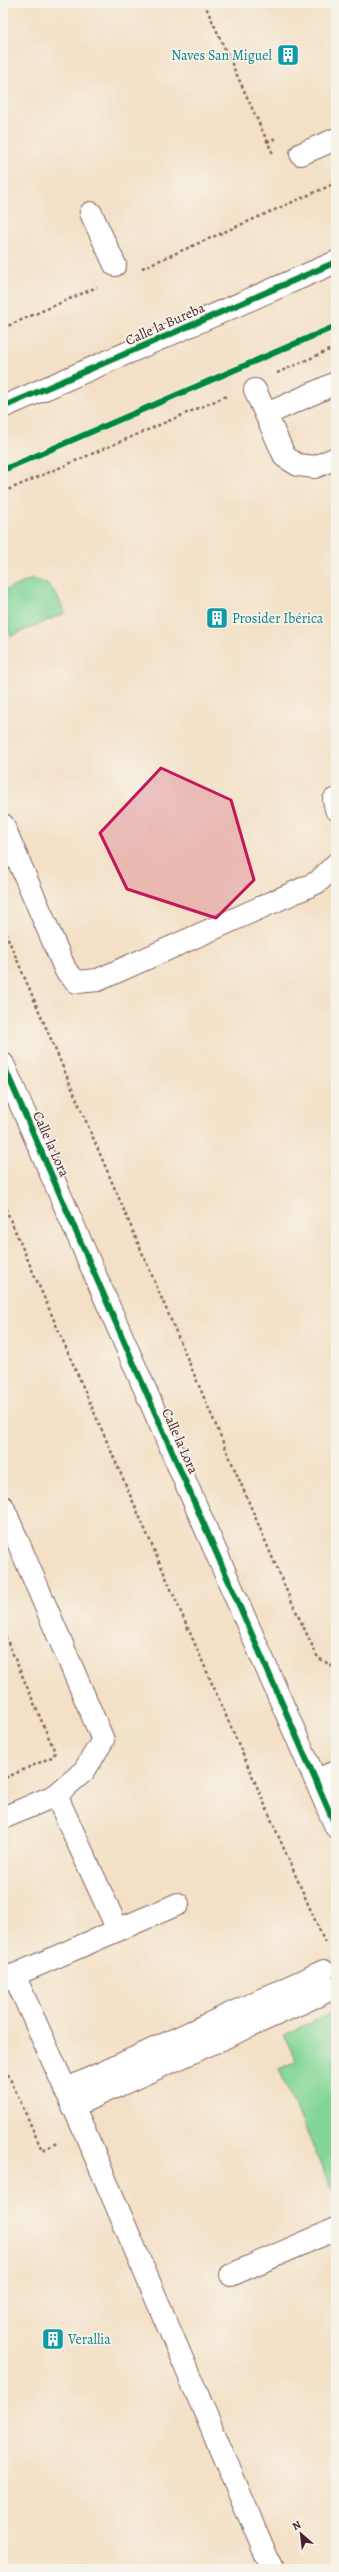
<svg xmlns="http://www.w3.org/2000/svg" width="339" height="2572" viewBox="0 0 339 2572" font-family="Alegreya,serif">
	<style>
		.green { fill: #83d697; stroke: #667a61 }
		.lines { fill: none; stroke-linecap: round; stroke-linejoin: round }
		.minor-casing { stroke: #856361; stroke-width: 24 }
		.path { stroke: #856361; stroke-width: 2.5; stroke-dasharray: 3 3; stroke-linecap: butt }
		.minor { stroke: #fff; stroke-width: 22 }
		.cycleway-casing { stroke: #f7f3e8; stroke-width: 8 }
		.cycleway { stroke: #00873e; stroke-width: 6 }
		.marked { fill: #c2185b; fill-opacity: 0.2; stroke: #c2185b; stroke-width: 3; stroke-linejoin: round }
		.labels { text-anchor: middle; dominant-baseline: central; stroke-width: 3.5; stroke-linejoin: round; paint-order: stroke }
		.culture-label { font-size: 14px; fill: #0d838f; stroke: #f7f3e8; text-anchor: start }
		.street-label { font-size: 14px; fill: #4a1f2b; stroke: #f7f3e8 }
	</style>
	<rect width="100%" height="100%" fill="#f7f3e8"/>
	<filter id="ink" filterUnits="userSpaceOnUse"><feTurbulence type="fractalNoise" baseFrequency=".025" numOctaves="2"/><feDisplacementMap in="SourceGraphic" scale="8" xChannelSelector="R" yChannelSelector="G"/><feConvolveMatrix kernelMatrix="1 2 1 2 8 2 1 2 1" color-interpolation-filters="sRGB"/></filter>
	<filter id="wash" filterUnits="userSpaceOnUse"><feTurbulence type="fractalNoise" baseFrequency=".012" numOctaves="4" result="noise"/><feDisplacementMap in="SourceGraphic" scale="16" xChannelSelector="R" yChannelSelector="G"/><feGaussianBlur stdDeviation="0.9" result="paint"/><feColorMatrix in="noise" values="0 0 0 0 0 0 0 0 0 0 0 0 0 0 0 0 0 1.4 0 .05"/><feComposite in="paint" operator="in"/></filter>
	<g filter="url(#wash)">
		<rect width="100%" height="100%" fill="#f3e0c6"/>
		<g class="green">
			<path d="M32,579C53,582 57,595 65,613L11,636L3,619V591Z"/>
			<polygon points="336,2011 336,2199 279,2069 296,2061 284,2035"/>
		</g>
	</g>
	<g filter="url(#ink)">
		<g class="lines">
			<g class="minor-casing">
				<g id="minor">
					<polyline points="301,154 336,139"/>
					<polyline points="91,213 115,265"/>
					<polyline points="255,390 285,457 298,465 315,467 336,458"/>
					<polyline points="3,407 336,262"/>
					<polyline points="267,414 336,383"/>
					<polyline points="334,800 336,809"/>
					<polyline points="3,825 66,971 77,982 98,980 318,882 336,864"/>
					<polyline points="3,1064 336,1827"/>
					<polyline points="3,1507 103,1740 84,1771 56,1795 3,1818"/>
					<polyline points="316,1780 336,1772"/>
					<polyline points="56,1795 118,1930"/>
					<polyline points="14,1975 84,2130 272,2569"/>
					<polyline points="3,1980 178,1904"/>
					<polyline points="65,2090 324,1971"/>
					<polyline points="73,2106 332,1989"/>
					<polyline points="231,2275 336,2229"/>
				</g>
			</g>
			<g class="path">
				<polyline points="204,3 273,154"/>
				<polyline points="267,142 277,138"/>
				<polyline points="142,268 336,183"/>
				<polyline points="3,328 97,287"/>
				<polyline points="277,373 336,347"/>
				<polyline points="3,492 229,395"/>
				<polyline points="3,927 288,1594 318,1658 336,1668"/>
				<polyline points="3,1203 325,1943"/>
				<polyline points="3,1631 55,1752 54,1756 3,1779"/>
				<polyline points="3,2063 42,2150 59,2142"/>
			</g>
			<use href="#minor" class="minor"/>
			<g class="cycleway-casing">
				<g id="cycleway">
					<polyline points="3,407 336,262"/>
					<polyline points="3,470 336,326"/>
					<polyline points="3,1064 336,1827"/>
				</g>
			</g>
			<use href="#cycleway" class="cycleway"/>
		</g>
	</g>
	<path class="marked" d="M161,768L231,800L254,880L216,918L127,889L100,833Z"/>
	<defs>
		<g id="building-square" transform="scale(1.15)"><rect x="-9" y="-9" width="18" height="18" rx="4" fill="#0f9aa8" stroke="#f7f3e8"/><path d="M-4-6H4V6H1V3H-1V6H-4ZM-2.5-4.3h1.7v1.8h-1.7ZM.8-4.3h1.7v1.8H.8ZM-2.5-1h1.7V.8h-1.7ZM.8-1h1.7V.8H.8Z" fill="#fff"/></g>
	</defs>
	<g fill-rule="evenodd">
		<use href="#building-square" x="288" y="55"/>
		<use href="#building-square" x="217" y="618"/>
		<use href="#building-square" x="53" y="2339"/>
	</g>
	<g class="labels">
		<g class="culture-label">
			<text x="272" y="55" text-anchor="end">Naves San Miguel</text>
			<text x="232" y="618">Prosider Ibérica</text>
			<text x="68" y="2339">Verallia</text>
		</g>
		<g class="street-label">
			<text transform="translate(165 324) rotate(-24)">Calle la Bureba</text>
			<text transform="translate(51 1144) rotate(66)">Calle la Lora</text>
			<text transform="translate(180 1441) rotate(66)">Calle la Lora</text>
		</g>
	</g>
	<rect width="339" height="2572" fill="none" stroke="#f7f3e8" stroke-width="16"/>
	<g transform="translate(301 2534) rotate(332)" stroke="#f7f3e8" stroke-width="3" paint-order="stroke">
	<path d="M0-3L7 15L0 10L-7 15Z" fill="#4a1f2b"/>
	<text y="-6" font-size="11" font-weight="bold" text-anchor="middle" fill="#4a1f2b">N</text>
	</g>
</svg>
